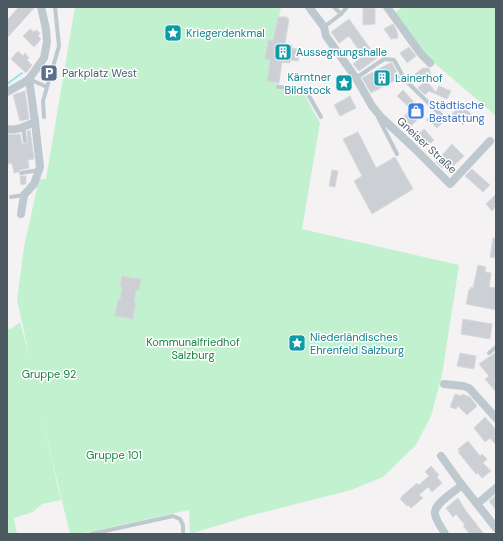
<svg xmlns="http://www.w3.org/2000/svg" width="503" height="541" viewBox="0 0 503 541" font-family="'DM Sans',sans-serif">
	<style>
		.green { fill: #c2f1cf }
		.lines { fill: none; stroke-linecap: round; stroke-linejoin: round }
		.stream { stroke: #90e4ee; stroke-width: 2 }
		.building { fill: #ccd0d5; stroke: #d7d9de }
		.lane { stroke: #bec8cf; stroke-width: 4 }
		.street { stroke: #bec8cf; stroke-width: 8 }
		.labels { text-anchor: middle; dominant-baseline: central; stroke-width: 3; stroke-linejoin: round; paint-order: stroke }
		.culture-label { font-size: 11px; fill: #0d838f; stroke: #fff; text-anchor: start }
		.service-label { font-size: 11px; fill: #4e5e75; stroke: #fff; text-anchor: start }
		.shop-label { font-size: 11px; fill: #366cbe; stroke: #fff; text-anchor: start }
		.street-label { font-size: 11px; fill: #4a5860; stroke: #fff }
		.park-label { font-size: 11px; fill: #178542; stroke: #fff }
	</style>
	<rect width="100%" height="100%" fill="#f5f2f3"/>
	<g class="green">
		<polygon points="75,7 289,7 288,8 281,7 279,17 289,19 285,44 292,48 300,50 298,61 290,60 290,63 282,62 278,89 303,92 320,123 302,229 459,265 442,375 431,416 416,445 383,477 351,490 249,516 190,534 189,510 80,534 70,534 41,413 61,500 42,504 33,512 14,518 17,534 7,534 7,326 9,330 20,322 29,355 17,300 24,247 39,179 46,179"/>
		<polygon points="403,7 496,7 496,116 424,54 394,13"/>
	</g>
	<g class="lines">
		<polyline class="stream" points="7,84 22,73"/>
	</g>
	<g class="building">
		<polygon points="19,7 35,7 7,38 7,20"/>
		<polygon points="363,8 375,8 375,24 363,25"/>
		<polygon points="278,17 287,17 287,18 289,19 285,44 292,45 292,48 300,50 298,61 290,60 290,63 282,62 279,83 267,81 270,60 265,59 268,40 273,41"/>
		<polygon points="349,19 377,58 359,71 353,64 363,56 349,36 339,43 331,32"/>
		<polygon points="393,24 397,31 398,38 391,39 384,29"/>
		<polygon points="30,29 34,32 36,30 40,33 38,36 41,39 34,47 23,36"/>
		<polygon points="409,47 416,56 407,63 400,53"/>
		<polygon points="18,51 23,56 25,53 29,58 27,60 32,65 26,73 11,59"/>
		<polygon points="390,63 392,63 400,78 371,93 362,78"/>
		<polygon points="423,68 429,68 431,76 416,79 415,74"/>
		<polygon points="428,77 428,83 436,92 439,86 451,91 447,99 429,91 425,95 418,88"/>
		<polygon points="403,90 424,113 407,130 399,122 411,109 397,96"/>
		<polygon points="25,91 29,119 20,121 13,95"/>
		<polygon points="350,96 356,108 340,116 334,105"/>
		<polygon points="463,106 472,115 463,125 452,114 459,107 460,108"/>
		<polygon points="430,116 432,118 435,116 442,123 437,128 431,122 430,123 426,120"/>
		<polygon points="424,129 434,140 426,147 416,136"/>
		<polygon points="30,130 34,159 28,160 29,168 20,170 18,172 14,173 12,163 7,164 7,135 20,134 22,143 26,144 28,141 27,131"/>
		<polygon points="358,132 376,168 395,157 413,189 372,214 354,181 362,176 343,139"/>
		<polygon points="452,144 464,156 451,168 447,164 442,168 436,162"/>
		<polygon points="472,169 490,185 483,192 465,176"/>
		<polygon points="332,170 338,171 335,187 329,186"/>
		<polygon points="20,176 26,176 26,184 21,185"/>
		<polygon points="496,194 496,206 492,211 486,204"/>
		<polygon points="493,238 496,238 496,258 490,257"/>
		<polygon points="478,265 486,267 485,272 491,273 489,287 496,288 496,310 466,304 469,289 470,290 471,287 473,288"/>
		<polygon points="122,276 141,279 139,290 136,290 134,302 136,302 133,319 115,316 118,299 120,300 122,287 120,287"/>
		<polygon points="463,319 492,324 490,339 461,334"/>
		<polygon points="496,352 496,392 485,379 489,376 479,364"/>
		<polygon points="460,353 476,356 474,369 457,366"/>
		<polygon points="455,394 461,396 462,394 470,397 477,406 467,415 458,406 456,409 450,407"/>
		<polygon points="485,417 496,430 496,445 490,438 485,442 474,428"/>
		<polygon points="468,441 480,456 482,454 487,459 483,463 491,471 482,478 478,473 476,474 458,452 460,451 458,449"/>
		<polygon points="431,466 439,475 437,477 442,483 432,492 428,487 419,495 423,498 411,508 408,505 407,506 400,499 402,498 401,497 417,483 419,485 429,476 425,472"/>
		<polygon points="496,495 496,510 489,501"/>
		<polygon points="458,498 466,511 484,534 470,534 463,526 465,525 456,514 453,517 446,508"/>
	</g>
	<g class="lines">
		<g class="lane">
			<polyline points="334,7 341,14"/>
			<polyline points="324,27 341,14 347,7"/>
			<polyline points="356,78 384,59 394,60 405,80 441,115"/>
			<polyline points="29,79 47,87"/>
			<polyline points="278,87 305,89 321,117"/>
			<polyline points="44,117 43,101 59,46 55,7"/>
			<polyline points="378,117 397,154"/>
			<polyline points="23,127 25,141"/>
			<polyline points="21,173 39,170"/>
			<polyline points="11,197 24,195"/>
			<polyline points="489,353 496,347"/>
			<polyline points="91,534 173,516 180,519 183,525 183,534"/>
		</g>
		<g class="street">
			<polyline points="309,7 324,27 326,36 356,78 372,106 381,117 413,147 450,184 490,141"/>
			<polyline points="387,7 421,54 430,63"/>
			<polyline points="7,92 23,83 29,79 44,58 47,42 46,29 41,7"/>
			<path d="M7,129C17,131 25,126 35,122L29,79"/>
			<polyline points="21,214 24,195 34,184 40,167 35,122"/>
			<polyline points="444,384 463,386 469,388 496,418"/>
			<polyline points="441,456 462,485 496,528"/>
			<polyline points="477,504 496,488"/>
			<path d="M445,534C442,528 436,521 435,514C433,504 454,492 462,485"/>
		</g>
	</g>
	<defs>
		<g id="sight-square" transform="scale(0.9)"><rect x="-9" y="-9" width="18" height="18" rx="4" fill="#0f9aa8" stroke="#fff"/><path d="M0-6L1.8-2.2L6-1.7L2.9 1.2L3.7 5.4L0 3.3L-3.7 5.4L-2.9 1.2L-6-1.7L-1.8-2.2Z" fill="#fff"/></g>
		<g id="building-square" transform="scale(0.9)"><rect x="-9" y="-9" width="18" height="18" rx="4" fill="#0f9aa8" stroke="#fff"/><path d="M-4-6H4V6H1V3H-1V6H-4ZM-2.5-4.3h1.7v1.8h-1.7ZM.8-4.3h1.7v1.8H.8ZM-2.5-1h1.7V.8h-1.7ZM.8-1h1.7V.8H.8Z" fill="#fff"/></g>
		<g id="parking-square" transform="scale(0.9)"><rect x="-9" y="-9" width="18" height="18" rx="4" fill="#5c6f8a" stroke="#fff"/><path d="M-3.5-5.5H1a3.5 3.5 0 0 1 0 7H-1V5.5H-3.5ZM-1-3.4V-.6H.8a1.4 1.4 0 0 0 0-2.8Z" fill="#fff"/></g>
		<g id="shop-square" transform="scale(0.9)"><rect x="-9" y="-9" width="18" height="18" rx="4" fill="#3f7fe0" stroke="#fff"/><path d="M-5-2.5h2.3a2.7 3.5 0 0 1 5.4 0H5L5.5 6h-11ZM-1.5-2.5h3a1.5 2.3 0 0 0-3 0Z" fill="#fff"/></g>
	</defs>
	<g fill-rule="evenodd">
		<use href="#sight-square" x="173" y="33"/>
		<use href="#building-square" x="283" y="52"/>
		<use href="#parking-square" x="49" y="73"/>
		<use href="#building-square" x="382" y="78"/>
		<use href="#sight-square" x="344" y="83"/>
		<use href="#shop-square" x="416" y="111"/>
		<use href="#sight-square" x="297" y="343"/>
	</g>
	<g class="labels">
		<g class="culture-label">
			<text x="186" y="33">Kriegerdenkmal</text>
			<text x="296" y="52">Aussegnungshalle</text>
			<text x="331" y="77" text-anchor="end">Kärntner<tspan x="331" dy="13">Bildstock</tspan></text>
			<text x="395" y="78">Lainerhof</text>
			<text x="310" y="337">Niederländisches<tspan x="310" dy="13">Ehrenfeld Salzburg</tspan></text>
		</g>
		<g class="service-label">
			<text x="62" y="73">Parkplatz West</text>
		</g>
		<g class="shop-label">
			<text x="429" y="105">Städtische<tspan x="429" dy="13">Bestattung</tspan></text>
		</g>
		<g class="street-label">
			<text transform="translate(427 145) rotate(43)">Gneiser Straße</text>
		</g>
		<g class="park-label">
			<text x="193" y="342">Kommunalfriedhof<tspan x="193" dy="13">Salzburg</tspan></text>
			<text x="49" y="374">Gruppe 92</text>
			<text x="114" y="455">Gruppe 101</text>
		</g>
	</g>
	<rect width="503" height="541" fill="none" stroke="#4a5860" stroke-width="16"/>
</svg>
